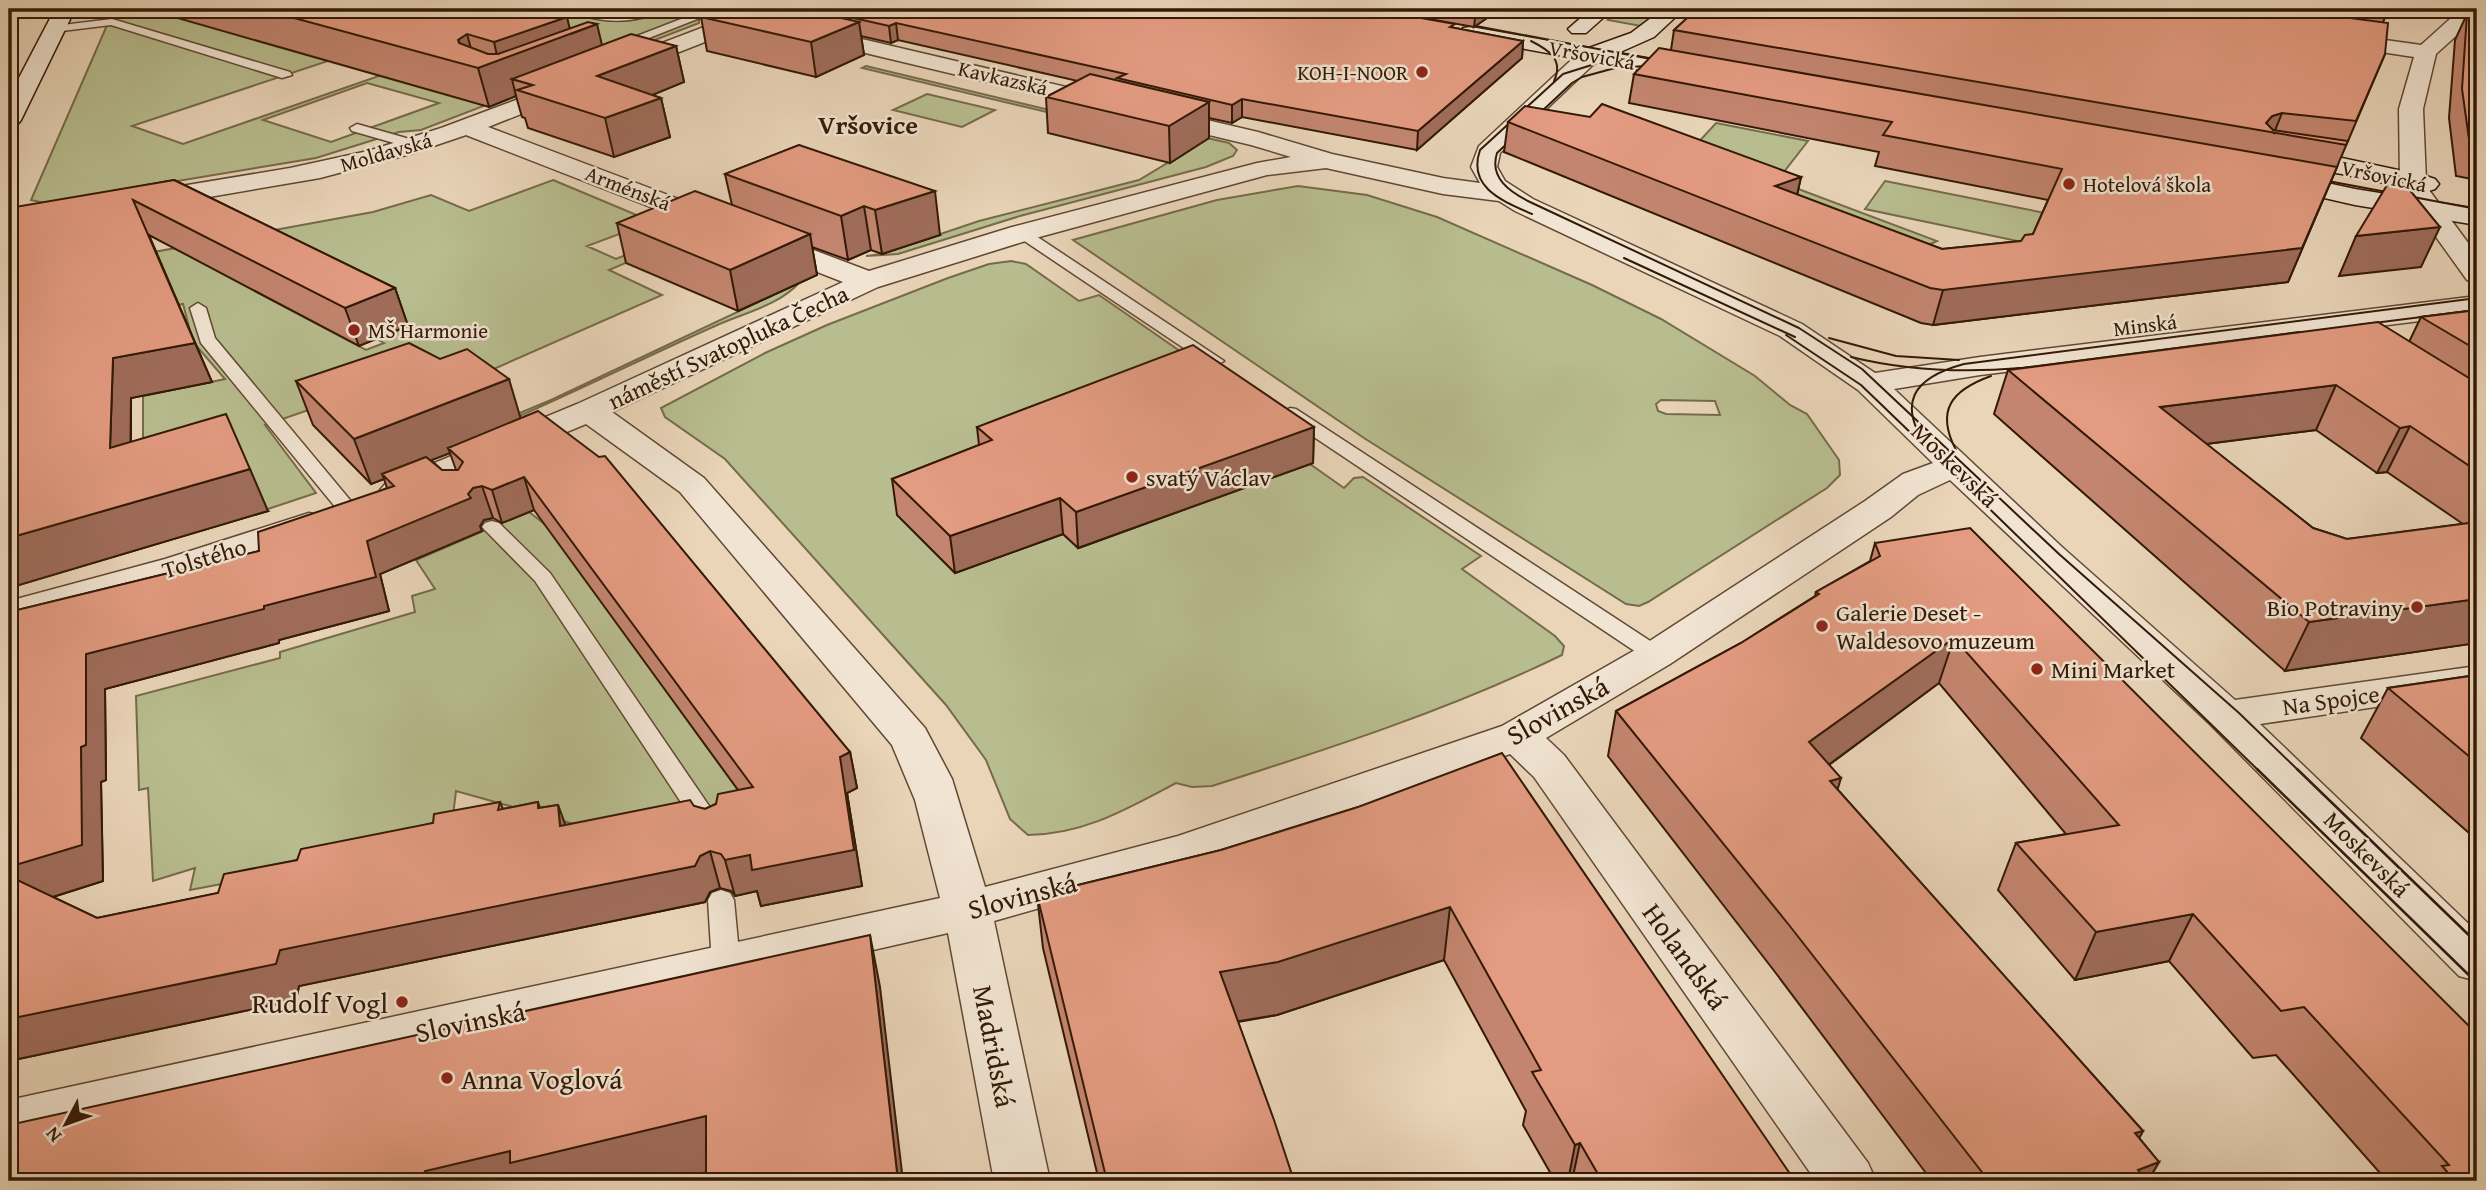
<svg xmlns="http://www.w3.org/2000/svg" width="2486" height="1190" viewBox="0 0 2486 1190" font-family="'Gentium Book Plus',serif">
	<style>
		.green { fill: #b8bd8f; stroke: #766b4a; stroke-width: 2; fill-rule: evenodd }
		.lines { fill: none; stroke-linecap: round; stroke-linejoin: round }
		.lane-casing { stroke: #614833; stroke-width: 3 }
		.street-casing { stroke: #614833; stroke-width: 3 }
		.secondary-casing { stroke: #331906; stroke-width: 3 }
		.lane { fill: #f1e4d2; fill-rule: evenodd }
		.street { fill: #f1e4d2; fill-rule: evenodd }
		.secondary { fill: #f1e4d2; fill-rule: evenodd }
		.tram-far1 { stroke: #331906; stroke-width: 2 }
		.tram { stroke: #331906; stroke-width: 2.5 }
		.wall { fill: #c3856f; stroke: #331906; stroke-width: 2; fill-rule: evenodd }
		.shaded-wall { fill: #9f6c5a; stroke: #331906; stroke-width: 2 }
		.building { fill: #e39b81; stroke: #331906; stroke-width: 2 }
		.poi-dot { fill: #8f2418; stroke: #f1e4d2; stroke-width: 2.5 }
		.labels { text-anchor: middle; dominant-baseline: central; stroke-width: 5; stroke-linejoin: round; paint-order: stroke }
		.far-street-label { font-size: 21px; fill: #331906; stroke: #f1e4d2 }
		.far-poi-label { font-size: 21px; fill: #331906; stroke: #f1e4d2; text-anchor: start }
		.street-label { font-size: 24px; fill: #331906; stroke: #f1e4d2 }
		.poi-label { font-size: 24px; fill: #331906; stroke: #f1e4d2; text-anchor: start }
		.far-district-label { font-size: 26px; font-weight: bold; fill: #331906; stroke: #f1e4d2 }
		.near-street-label { font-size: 28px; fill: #331906; stroke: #f1e4d2 }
		.near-poi-label { font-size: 28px; fill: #331906; stroke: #f1e4d2; text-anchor: end }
	</style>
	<rect width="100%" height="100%" fill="#ead5b9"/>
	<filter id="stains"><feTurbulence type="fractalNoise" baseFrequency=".00286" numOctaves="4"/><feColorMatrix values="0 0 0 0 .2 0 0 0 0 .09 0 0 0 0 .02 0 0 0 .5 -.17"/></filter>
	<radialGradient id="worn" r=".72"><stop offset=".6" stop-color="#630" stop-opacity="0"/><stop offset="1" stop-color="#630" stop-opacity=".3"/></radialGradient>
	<g class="green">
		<path d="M114,9H190L328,61L132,126L183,144L379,76L403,9H658L699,19V23L421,130L399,132L316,158L45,203L31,200ZM367,83L439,103L331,142L263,120Z"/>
		<polygon points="1621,9 1664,9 1646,27 1608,20"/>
		<polygon points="866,66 1062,113 1059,115 862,68"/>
		<polygon points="927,94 995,110 962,127 893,110"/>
		<polygon points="1716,123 1808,141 1777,181 1937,241 1904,257 1684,158"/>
		<polygon points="1159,127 1229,143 1237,150 1233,156 1206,167 1020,216 898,254 866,256 881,254 979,221 1139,180 1197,145"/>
		<path d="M553,180L799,283C778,306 743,313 715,326C645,357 576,392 506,422L503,420L551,400L788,288L681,239L609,270L662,295L464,382L392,381L265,425L316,493L265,510L143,474V396L225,379L193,342L183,304L12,337L154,252L373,212L431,195L469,211ZM619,234L640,249L616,259L587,246ZM255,291L407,326L377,339L384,343L366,350Z"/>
		<polygon points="1885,181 2065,217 2051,248 1865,209"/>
		<path d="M1298,186L1367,195L1437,217L1592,285L1661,319L1755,376L1790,405L1807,414L1839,460L1840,475L1827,488L1648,602L1639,606L1626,604L1364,438L1073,240L1217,200ZM1661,400L1715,401L1720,415L1666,414L1658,411L1656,404Z"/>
		<path d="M1011,261L1026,264L1079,301L1099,295L1187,356L898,515L955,573L1063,534L1079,548L1310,464L1344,488L1354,478L1363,477L1481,556L1462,569L1555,636L1564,646L1562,655C1449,710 1331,748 1212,786L1192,787L1176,783C1127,809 1085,834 1028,835L1010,819L986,760L946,705L725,459L665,417L661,408L765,353L827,325L948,278L989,264Z"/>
		<polygon points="524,508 547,526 751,808 574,824 456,791 450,841 190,890 195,868 153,881 148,788 139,790 136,696 280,658 280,652 415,612 412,596 435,589 416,560 509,520"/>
	</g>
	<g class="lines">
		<g class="lane-casing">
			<g id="lane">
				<path d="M571,9L616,13L661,9C639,25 593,24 571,9Z"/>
				<polygon points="707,9 720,10 621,49 611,46"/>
				<polygon points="112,19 290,72 292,75 282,78 111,25 54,32 48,29 54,26"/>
				<polygon points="357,124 420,142 422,145 415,149 352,131 350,128"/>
				<polygon points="1022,229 1027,230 1224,361 1215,366 1209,365 1017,236 1015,233 1017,230"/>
				<polygon points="198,303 206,308 215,338 355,506 358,510 355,514 341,514 201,343 190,308"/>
				<polygon points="1290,408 1296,409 1664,650 1667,655 1664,660 1648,660 1284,417 1281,413"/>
				<polygon points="492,521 499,523 550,573 720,822 723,828 720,834 711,837 702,834 535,581 482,527 485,523"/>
				<polygon points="721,890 730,893 734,900 740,964 736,971 726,975 716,971 712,964 708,900 712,893"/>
			</g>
		</g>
		<g class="street-casing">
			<g id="street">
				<path d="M698,9H733L747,12L1258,132L1332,154L1443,178L1480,183L1471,167L1479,146L1582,50H1598L1601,55L1598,60L1500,153L1497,167L1505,181L1533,199L1802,324L1875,373L1980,357L2477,296V314L1980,375L1894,389L2062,547L2235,700L2477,666V692L2260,724L2477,932V981L2459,976L2211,725L1950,480L1918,495L1891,517L1670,664L1546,738L1564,755L1868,1163L1876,1181H1816L1534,777L1510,754L1203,862L994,921L1050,1181H994L948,933L9,1146V1100L940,898L915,800L892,745L680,492L586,424L410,497L398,501L386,497L380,490L386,483L577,404L843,282L466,135L410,154L320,178L145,208L136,206L132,200L136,194L145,192L290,168L368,151L441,128L569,80L577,82L580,87L577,92L488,127L869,271L1012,227L1257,163L1291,157L1251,145L748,25L636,69H620L617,64L620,59L725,19L701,13ZM1326,168L1443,194L1499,201L1515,211L1780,336L1858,390L1933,463L1903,474L1865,501L1642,646L1502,726L1178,836L985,887L952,779L925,728L704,478L612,412L878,287L1032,239L1267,175Z"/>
				<polygon points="2461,9 2477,9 2477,17 2436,54 2423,109 2426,181 2429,190 2477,255 2477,283 2467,280 2403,191 2400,181 2399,109 2414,57 2335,45 2327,44 2324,39 2327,34 2335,33 2421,45"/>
				<polygon points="309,513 322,516 327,524 322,532 191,575 9,625 9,601 165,559"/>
			</g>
		</g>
		<g class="secondary-casing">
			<g id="secondary">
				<polygon points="55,9 75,9 21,120 17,125 9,127 9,97"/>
				<polygon points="1591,9 1613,9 1586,33 1572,33 1568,29"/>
				<polygon points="1663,9 1684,9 1654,37 1618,53 1702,68 1705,73 1702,78 1694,80 1471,39 1463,38 1460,33 1463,28 1471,27 1589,48 1631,33"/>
				<polygon points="2286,151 2342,158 2426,176 2435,179 2439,184 2435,189 2426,192 2342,174 2277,164 2273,159 2277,154"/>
				<polygon points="2276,172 2355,189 2477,209 2477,225 2355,205 2267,185 2263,180 2267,175"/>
			</g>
		</g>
		<use href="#lane" class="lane"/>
		<use href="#street" class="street"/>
		<use href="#secondary" class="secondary"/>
		<g class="tram-far1">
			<polyline points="1455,22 1651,59"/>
			<path d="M1531,41C1549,50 1564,60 1554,81"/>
			<path d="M1661,65L1615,68L1582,77L1572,83L1497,153C1489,178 1510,192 1530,202L1799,328L1862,369L2059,554L2239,713L2299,771"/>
			<polyline points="2312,178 2477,209"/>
			<path d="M1532,214C1503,201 1467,188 1480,150L1563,74L1598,63"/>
			<polyline points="1624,258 1795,337"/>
			<polyline points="2358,325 2477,310"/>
			<polyline points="1786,335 1861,385 1915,437"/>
			<polyline points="1829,338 1896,356 1959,360"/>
			<path d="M1851,357C1908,371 1963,373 2021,368"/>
			<polyline points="2014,369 2299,332"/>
			<path d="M1956,450C1935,410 1952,390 1991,376"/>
			<path d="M2259,771L1929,450C1896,404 1912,378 1964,364L2477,298"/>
		</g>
		<g class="tram">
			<polyline points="2257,769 2477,983"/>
			<polyline points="2297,769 2477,943"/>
		</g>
	</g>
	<g class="wall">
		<polygon points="165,9 535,9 602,45 676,46 684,82 652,95 661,98 670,137 614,157 528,128 525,118 522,117 516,96 489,107 167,15"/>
		<polygon points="723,9 1370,9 1455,28 1523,41 1522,58 1417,150 1242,117 1232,123 1209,118 1209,138 1170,163 1048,133 1046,97 1078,81 898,40 891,43 861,36 864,55 816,77 707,51 701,17"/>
		<polygon points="1372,9 1500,9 1474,27"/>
		<polygon points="1697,9 2389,9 2383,22 2385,54 2288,282 1933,325 1921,323 1504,152 1508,122 1801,177 1797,195 1942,249 2021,241 2033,234 2048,200 1875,166 1879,152 1629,103 1634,74 1671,50 1674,30"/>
		<polygon points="2477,9 2477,180 2456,176 2449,118 2455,40 2467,14"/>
		<polygon points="799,145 940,235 882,254 871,250 848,260 812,247 817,275 738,311 626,263 617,223 732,205 725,174"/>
		<polygon points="174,180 395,288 408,326 359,346 149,235 212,382 131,398 131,442 268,511 9,588 9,210"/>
		<path d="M2477,310V643L2285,671L1994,414L2008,370L2409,342L2421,317ZM2316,430L2377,473L2387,472L2463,524L2347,539L2313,528L2206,444Z"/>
		<path d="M296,381L520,419L850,752L857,788L847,793L862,886L761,906L757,891L735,896L731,891L720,888L710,892L705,902L299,986L296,1000L9,1061V612L259,551L387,488L384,479L371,484L313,425ZM450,453L456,470H442L431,460ZM534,510L738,790L716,804L705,809L694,806L565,825L558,805L540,808L538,802L503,809L500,802L433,823L297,860L218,893L97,918L53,897L103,881L101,782L106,780L105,689L279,643V640L389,611L380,574L482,531L480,526L484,520L493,518L502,523Z"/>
		<polygon points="977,427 1314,427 1313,463 1078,548 1063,534 955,573 897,515 892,479 979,445"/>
		<polygon points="1875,543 2477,1181 2387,1181 2276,1055 2253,1058 2169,961 2075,980 1998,890 2016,843 2066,834 1939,683 1829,765 1837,789 2143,1131 2139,1138 2159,1162 2148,1181 1932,1181 1775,972 1608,756 1616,711 1741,643 1815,596 1816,592 1870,561"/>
		<polygon points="2477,675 2477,840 2361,738 2388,688"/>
		<polygon points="1358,807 1795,1181 1555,1181 1523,1125 1526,1111 1444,960 1277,1015 1238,1022 1294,1181 1099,1181 1043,948 1037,895 1221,850"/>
	</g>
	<g class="shaded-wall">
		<polygon points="936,9 966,9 937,23"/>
		<polygon points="1477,9 1500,9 1474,27 1476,10"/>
		<polygon points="567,17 571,34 597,24 606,62 533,85 512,79 516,96 489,107 478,68 498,60 494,42"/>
		<polygon points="859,22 864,55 816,77 811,42"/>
		<polygon points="896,23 898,40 891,43 889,26"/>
		<polygon points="467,34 476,67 458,40"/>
		<polygon points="1523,41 1522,58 1417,150 1418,131"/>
		<polygon points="676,46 684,82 606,114 597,76"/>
		<polygon points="661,98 670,137 614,157 605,118"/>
		<polygon points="1242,99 1242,117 1232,123 1232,105"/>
		<polygon points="1209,102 1209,138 1170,163 1169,126"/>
		<polygon points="2282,113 2274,133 2266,123 2272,116"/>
		<polygon points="2337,167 2288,282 1933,325 1943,290"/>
		<polygon points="1801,177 1794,209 1775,186"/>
		<polygon points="935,191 940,235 882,254 875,210"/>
		<polygon points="864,206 871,250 848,260 841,216"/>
		<polygon points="2440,227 2421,267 2339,276 2356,236"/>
		<polygon points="810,234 817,275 738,311 730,270"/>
		<polygon points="395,288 408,326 359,346 345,308"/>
		<polygon points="195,343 212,382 131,398 130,489 110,448 113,358"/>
		<polygon points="509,379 522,423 448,448 450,453 386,478 382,474 384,479 371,484 354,439"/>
		<polygon points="2336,385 2316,430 2143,452 2160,407"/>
		<polygon points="2410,426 2387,472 2377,473 2400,428"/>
		<polygon points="1314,427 1313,463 1078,548 1076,512"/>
		<polygon points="250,469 268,511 9,588 9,538"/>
		<polygon points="524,477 534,510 502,523 492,490"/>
		<polygon points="482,486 493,518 484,520 480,526 482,531 380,574 389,611 279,640 279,643 105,689 106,780 101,782 103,881 21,907 9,888 9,867 81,747 86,654 264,606 367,541 468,494 473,488"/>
		<polygon points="1060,498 1063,534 955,573 950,536"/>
		<polygon points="2477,599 2477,643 2285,671 2309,622"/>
		<polygon points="1954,638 1939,683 1796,789 1809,742"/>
		<polygon points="850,752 857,788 847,793 862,886 761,906 757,891 735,896 725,860 840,757"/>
		<polygon points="1841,778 1827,825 1830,781"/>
		<polygon points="558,805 571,840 560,826"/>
		<polygon points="710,851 720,888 710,892 705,902 299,986 296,1000 9,1061 9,1019 280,950 700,856"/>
		<polygon points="1450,907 1444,960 1277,1015 1221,1024 1220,972"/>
		<polygon points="2193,914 2169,961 2075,980 2096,932"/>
		<polygon points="870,935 880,987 903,1181 898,1181"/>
		<polygon points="706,1116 723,1168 670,1181 409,1181 425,1171 510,1151"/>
		<polygon points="2143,1131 2118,1178 2135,1133"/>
		<polygon points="1580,1143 1572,1181 1568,1181 1575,1145"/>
		<polygon points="2159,1162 2148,1181 2132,1181 2138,1170"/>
	</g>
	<g class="building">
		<polygon points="261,9 535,9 567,17 494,42 467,34 458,40 459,43 488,54 498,54 588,22 597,24 478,68"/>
		<polygon points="723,9 802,9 859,22 811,42 701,17"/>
		<polygon points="814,9 937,9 948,12 954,9 1370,9 1455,24 1450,27 1523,41 1418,131 1242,99 1232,105 1117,78 1126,74 896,23 889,26"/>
		<polygon points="1697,9 2283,9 2388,23 2385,54 2356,121 2282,113 2272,116 2266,123 2273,130 2348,141 2346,145 1674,30"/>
		<polygon points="2472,9 2477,9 2477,147 2470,146 2462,89 2467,14"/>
		<polygon points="631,34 676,46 597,76 661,98 605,118 517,90 533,85 512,79"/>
		<polygon points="1659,48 2337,167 2302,248 1943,290 1930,288 1508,122 1525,106 1590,117 1602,104 1801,177 1775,186 1942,249 2021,241 2025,235 2033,234 2062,169 1883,135 1892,122 1634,74"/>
		<polygon points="1090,74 1209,102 1169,126 1046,97"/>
		<polygon points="799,145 935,191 875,210 864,206 841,216 725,174"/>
		<polygon points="2395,172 2440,227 2356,236"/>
		<polygon points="174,180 395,288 345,308 133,200 195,343 113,358 110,448 226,414 250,469 9,538 9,208"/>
		<polygon points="695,191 810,234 730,270 617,223"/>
		<polygon points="2477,310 2477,350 2421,317"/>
		<polygon points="2378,322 2477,383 2477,471 2410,426 2400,428 2336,385 2160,407 2313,528 2347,539 2477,522 2477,599 2309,622 2008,370"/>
		<polygon points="409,343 440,359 467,349 509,379 354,439 296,381"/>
		<polygon points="1193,345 1314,427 1076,512 1060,498 950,536 892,479 992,440 977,427"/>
		<polygon points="538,411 599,457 605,456 850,752 840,757 854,850 752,870 750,855 725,860 721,854 710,851 700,856 695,866 280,950 276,964 9,1019 9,876 97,918 218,893 224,874 297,860 301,849 433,823 434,814 500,802 498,810 538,802 538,808 558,805 560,826 690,800 694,806 705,809 716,804 718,794 753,787 524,477 492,490 482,486 473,488 468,494 471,498 367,541 376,577 264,606 264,609 86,654 86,745 81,747 82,845 9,867 9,612 259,551 258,532 394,486 382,474 426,457 442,470 458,470 463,462 448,448"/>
		<polygon points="1970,528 2477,1034 2477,1181 2455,1181 2442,1166 2449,1165 2304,1007 2281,1011 2193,914 2096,932 2016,843 2119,825 1954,638 1809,742 1841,778 1830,781 2143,1131 2135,1133 2159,1162 2138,1170 2145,1179 2143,1181 1989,1181 1789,925 1616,711 1741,643 1819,594 1816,592 1880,556 1875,543"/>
		<polygon points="2477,675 2477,763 2388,688"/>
		<polygon points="1502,753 1795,1181 1602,1181 1580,1143 1575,1145 1532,1072 1541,1070 1450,907 1278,962 1220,972 1274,1120 1294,1181 1107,1181 1037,895 1221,850 1358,807"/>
		<polygon points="870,935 898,1181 706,1181 706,1116 510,1163 510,1151 425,1171 422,1178 409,1181 9,1181 9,1125"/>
	</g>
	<g class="poi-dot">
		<circle cx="1422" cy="72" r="7"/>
		<circle cx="2069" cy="184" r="7"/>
		<circle cx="354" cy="330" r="7"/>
		<circle cx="1132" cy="477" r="7"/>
		<circle cx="2417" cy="607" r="7"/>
		<circle cx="1822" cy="626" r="7"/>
		<circle cx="2037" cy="669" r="7"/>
		<circle cx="402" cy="1002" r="7"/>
		<circle cx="447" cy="1078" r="7"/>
	</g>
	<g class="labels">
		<g class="far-street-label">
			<text transform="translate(1592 55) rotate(10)">Vršovická</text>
			<text transform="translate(1003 78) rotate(13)">Kavkazská</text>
			<text transform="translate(386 152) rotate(-16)">Moldavská</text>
			<text transform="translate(2384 176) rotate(12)">Vršovická</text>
			<text transform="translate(628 188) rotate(21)">Arménská</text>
			<text transform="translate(2145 325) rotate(-7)">Minská</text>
		</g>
		<g class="far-poi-label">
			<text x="1408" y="72" text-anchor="end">KOH-I-NOOR</text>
			<text x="2083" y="184">Hotelová škola</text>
			<text x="368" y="330">MŠ Harmonie</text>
		</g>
		<g class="street-label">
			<text transform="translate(728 347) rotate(-25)">náměstí Svatopluka Čecha</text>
			<text transform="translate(1955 465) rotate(44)">Moskevská</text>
			<text transform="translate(204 558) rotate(-17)">Tolstého</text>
			<text transform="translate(2331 700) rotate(-8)">Na Spojce</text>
			<text transform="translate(2367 854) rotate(45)">Moskevská</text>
		</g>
		<g class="poi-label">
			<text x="1146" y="477">svatý Václav</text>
			<text x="2403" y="607" text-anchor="end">Bio Potraviny</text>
			<text x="1836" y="612">Galerie Deset -<tspan x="1836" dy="28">Waldesovo muzeum</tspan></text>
			<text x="2051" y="669">Mini Market</text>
		</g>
		<g class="far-district-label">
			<text x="868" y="124">Vršovice</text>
		</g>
		<g class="near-street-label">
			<text transform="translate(1557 710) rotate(-29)">Slovinská</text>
			<text transform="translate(1022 895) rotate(-15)">Slovinská</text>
			<text transform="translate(1686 956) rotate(54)">Holandská</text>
			<text transform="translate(470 1021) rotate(-12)">Slovinská</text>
			<text transform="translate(995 1046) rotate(79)">Madridská</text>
		</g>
		<g class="near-poi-label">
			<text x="388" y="1002">Rudolf Vogl</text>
			<text x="461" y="1078" text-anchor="start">Anna Voglová</text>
		</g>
	</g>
	<rect width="2486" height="1190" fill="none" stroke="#ead5b9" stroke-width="35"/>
	<rect x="10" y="10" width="2465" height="1169" fill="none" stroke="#331906" stroke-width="3.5"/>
	<rect x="18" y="18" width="2451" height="1155" fill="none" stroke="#331906" stroke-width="2"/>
	<g transform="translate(66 1124) rotate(229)" stroke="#f1e4d2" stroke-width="5" paint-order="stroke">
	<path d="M0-5L12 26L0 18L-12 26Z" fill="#331906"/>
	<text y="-10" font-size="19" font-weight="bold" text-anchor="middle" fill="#331906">N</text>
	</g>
	<rect width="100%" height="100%" filter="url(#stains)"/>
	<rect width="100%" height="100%" fill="url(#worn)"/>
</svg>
